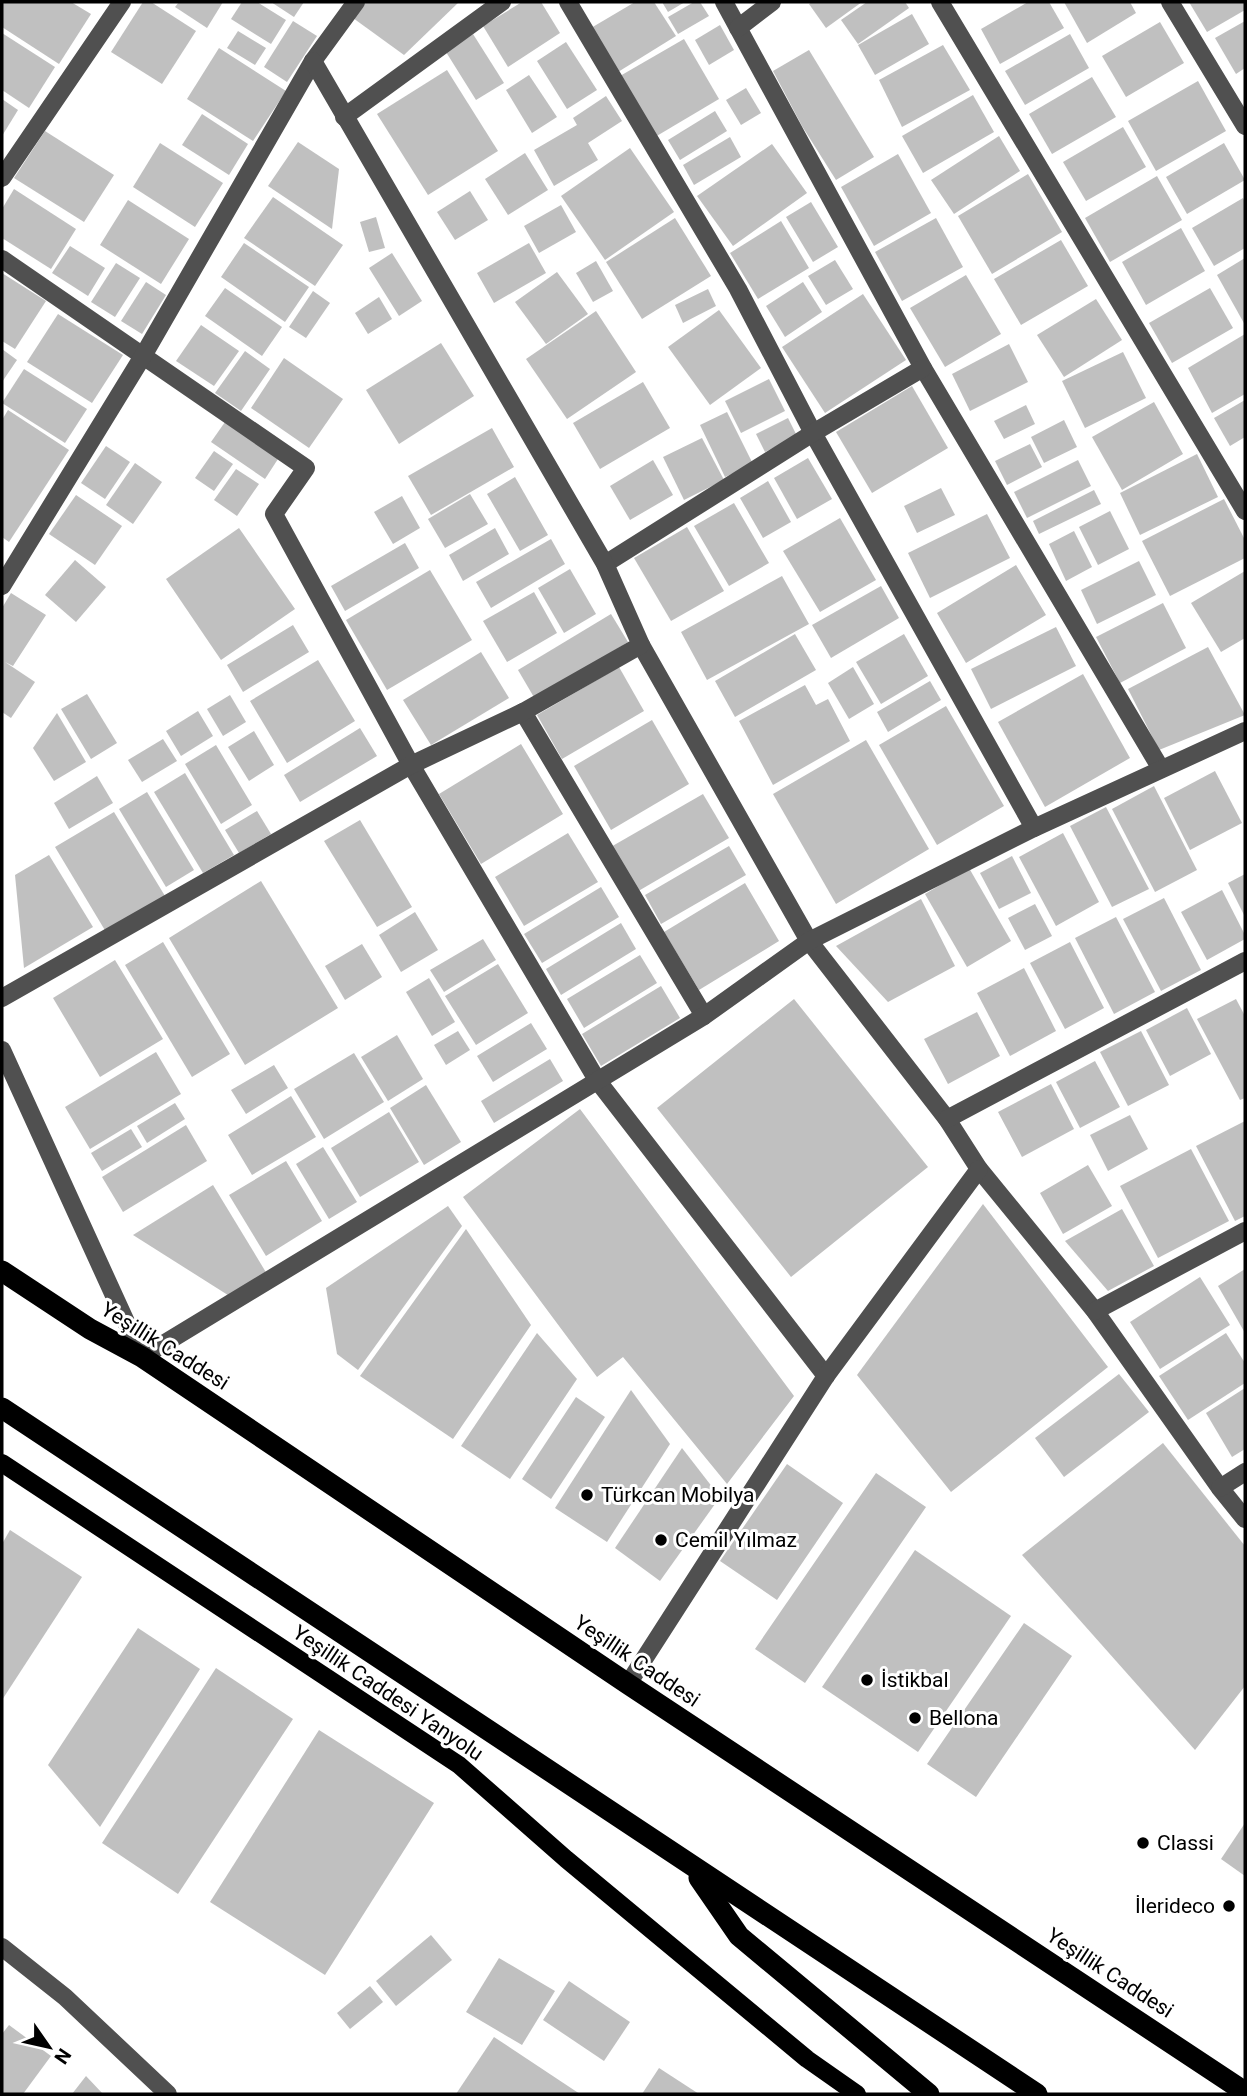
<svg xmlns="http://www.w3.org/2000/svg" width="1247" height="2096" viewBox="0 0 1247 2096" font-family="Roboto,sans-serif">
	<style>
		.building { fill: #c0c0c0 }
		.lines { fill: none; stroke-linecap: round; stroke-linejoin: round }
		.minor { stroke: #505050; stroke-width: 18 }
		.major { stroke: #000; stroke-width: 18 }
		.highway { stroke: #000; stroke-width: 21 }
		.poi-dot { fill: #000; stroke: #fff; stroke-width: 2.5 }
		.labels { text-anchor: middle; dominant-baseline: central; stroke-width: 6; stroke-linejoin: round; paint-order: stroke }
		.street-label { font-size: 21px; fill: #000; stroke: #fff }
		.poi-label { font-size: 21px; fill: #000; stroke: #fff; text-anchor: start }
	</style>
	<rect width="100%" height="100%" fill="#fff"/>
	<g class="building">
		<polygon points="2,2 71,2 91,14 59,64 2,27"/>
		<polygon points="143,2 151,2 196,31 162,84 111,52"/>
		<polygon points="179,2 223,2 207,28 175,7"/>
		<polygon points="242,2 257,2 286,20 271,44 231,19"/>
		<polygon points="271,2 304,2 294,17"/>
		<polygon points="365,2 459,2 404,55 353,18"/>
		<polygon points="522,2 541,2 560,33 508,67 483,26"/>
		<polygon points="635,2 654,2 676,36 618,72 591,28"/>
		<polygon points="662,2 685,2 668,12"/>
		<polygon points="694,2 700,2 709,16 678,34 668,17"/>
		<polygon points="812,2 862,2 826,28 809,4"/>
		<polygon points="867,2 905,2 909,8 858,44 841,20"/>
		<polygon points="1028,2 1049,2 1064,28 1000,64 981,29"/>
		<polygon points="1064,2 1130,2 1136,13 1087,43"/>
		<polygon points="1189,2 1245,2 1245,10 1207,32"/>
		<polygon points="912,14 929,44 875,75 858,45"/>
		<polygon points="293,21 317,36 287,82 264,67"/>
		<polygon points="1245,21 1245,68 1236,74 1215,38"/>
		<polygon points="1160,22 1184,63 1126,97 1102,56"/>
		<polygon points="720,25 734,50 709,65 695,40"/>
		<polygon points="238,31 266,48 255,65 227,48"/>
		<polygon points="2,33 55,67 29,108 2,90"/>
		<polygon points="473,34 504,83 476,100 446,52"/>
		<polygon points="1070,34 1089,68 1025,105 1005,71"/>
		<polygon points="684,39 719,99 655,137 620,76"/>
		<polygon points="566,42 597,90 567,109 537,61"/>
		<polygon points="943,45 970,90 902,127 879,80"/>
		<polygon points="219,48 286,91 253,141 187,99"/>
		<polygon points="809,50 874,157 836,180 802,126 773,71"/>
		<polygon points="447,70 498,151 428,195 377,114"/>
		<polygon points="529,75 557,117 532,133 506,90"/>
		<polygon points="1092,77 1116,117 1052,154 1029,114"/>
		<polygon points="1198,81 1226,131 1156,171 1128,121"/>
		<polygon points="746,88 761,113 741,125 726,100"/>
		<polygon points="973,95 994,132 923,173 902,136"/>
		<polygon points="606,96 622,121 588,143 598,160 554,186 534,150 577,125 573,118"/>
		<polygon points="2,99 18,110 2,136"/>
		<polygon points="715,111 727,131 680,160 668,140"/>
		<polygon points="202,114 248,144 229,175 182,145"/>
		<polygon points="1123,127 1146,167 1086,201 1063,162"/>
		<polygon points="45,131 114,175 84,222 14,178"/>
		<polygon points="999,136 1020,171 954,214 931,180"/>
		<polygon points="730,137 741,157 694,185 683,165"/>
		<polygon points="298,142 339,169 332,229 268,186"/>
		<polygon points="160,143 223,183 195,227 133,187"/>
		<polygon points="1224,143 1245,180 1187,214 1166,177"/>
		<polygon points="772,144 807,193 733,246 697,196"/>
		<polygon points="630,148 674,212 605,260 561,196"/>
		<polygon points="525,153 548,190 508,215 485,179"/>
		<polygon points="898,154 931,213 874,246 841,187"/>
		<polygon points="1028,174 1062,232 992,274 958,216"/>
		<polygon points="1157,176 1182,220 1110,262 1085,218"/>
		<polygon points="14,189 76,229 51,269 2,238 2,209"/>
		<polygon points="470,191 488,220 455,240 437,212"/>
		<polygon points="273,197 343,245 315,286 244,238"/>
		<polygon points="1243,198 1245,202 1245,248 1214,266 1192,228"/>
		<polygon points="128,200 189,239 161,284 100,245"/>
		<polygon points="811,202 838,247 813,262 786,217"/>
		<polygon points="561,205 576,232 539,253 524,226"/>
		<polygon points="376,217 385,248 369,252 360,222"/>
		<polygon points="675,218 711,276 642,319 606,262"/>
		<polygon points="936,218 963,267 902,301 875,252"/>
		<polygon points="781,221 809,268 758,299 730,253"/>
		<polygon points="1181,228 1205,271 1146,305 1122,262"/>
		<polygon points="1061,240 1088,286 1021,325 994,279"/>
		<polygon points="244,243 309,287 285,322 221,277"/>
		<polygon points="529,243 546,273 494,303 477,273"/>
		<polygon points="70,246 105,268 88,296 52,273"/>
		<polygon points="392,253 422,301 399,316 369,268"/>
		<polygon points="1245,258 1245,325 1217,275"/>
		<polygon points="835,260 853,289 826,305 808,276"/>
		<polygon points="596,261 613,291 593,302 576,273"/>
		<polygon points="116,263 140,278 115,317 91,302"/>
		<polygon points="557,272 588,314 546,344 515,302"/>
		<polygon points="2,273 46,301 15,349 2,341"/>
		<polygon points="966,275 1001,334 945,367 910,308"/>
		<polygon points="146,282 166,295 142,334 121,321"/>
		<polygon points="803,282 822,312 785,337 766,306"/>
		<polygon points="225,288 282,327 262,356 205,316"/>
		<polygon points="1210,288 1233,328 1172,363 1149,323"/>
		<polygon points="708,289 716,306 683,323 675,305"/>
		<polygon points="313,291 330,303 306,338 289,327"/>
		<polygon points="863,294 906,360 825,413 782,347"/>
		<polygon points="379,297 392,319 368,334 355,313"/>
		<polygon points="1096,299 1122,340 1064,377 1037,335"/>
		<polygon points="719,310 761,368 710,405 668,347"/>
		<polygon points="596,311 636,372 567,419 526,359"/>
		<polygon points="58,314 123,355 92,403 27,362"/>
		<polygon points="201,325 239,351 214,386 176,361"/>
		<polygon points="1245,334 1245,394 1212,413 1188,368"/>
		<polygon points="441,343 474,396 399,444 366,390"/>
		<polygon points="1009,344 1028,382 970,411 952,374"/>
		<polygon points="2,349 17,360 2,382"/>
		<polygon points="245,351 270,369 241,411 215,393"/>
		<polygon points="1123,352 1146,398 1085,428 1062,381"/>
		<polygon points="284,358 343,399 309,448 251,408"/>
		<polygon points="24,369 87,409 65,443 2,403"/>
		<polygon points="769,379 785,411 741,433 725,401"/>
		<polygon points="643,382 670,428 600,469 573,423"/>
		<polygon points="912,386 948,448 872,493 836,432"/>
		<polygon points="1245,400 1245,437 1230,446 1214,418"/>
		<polygon points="1154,402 1183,454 1122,490 1092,437"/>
		<polygon points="1026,405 1035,424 1004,439 994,421"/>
		<polygon points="8,410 69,450 9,542 2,537 2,420"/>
		<polygon points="727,412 753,464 725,477 700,425"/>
		<polygon points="788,418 797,436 765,452 756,434"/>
		<polygon points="1064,420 1077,447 1044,463 1031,437"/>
		<polygon points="225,422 278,459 265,479 211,442"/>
		<polygon points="492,428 514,467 431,515 408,476"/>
		<polygon points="702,438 724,480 684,500 663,457"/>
		<polygon points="1030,444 1042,467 1007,485 995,461"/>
		<polygon points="106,446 130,462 105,499 81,483"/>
		<polygon points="214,451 233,464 214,491 195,478"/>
		<polygon points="1197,454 1218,497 1140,535 1120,493"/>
		<polygon points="808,458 832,499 797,519 774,478"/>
		<polygon points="653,460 673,495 630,520 610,486"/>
		<polygon points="1078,460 1091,486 1027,518 1014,492"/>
		<polygon points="135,463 162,482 133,524 106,505"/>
		<polygon points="236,469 259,484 237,516 214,500"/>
		<polygon points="515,477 548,535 520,551 487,494"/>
		<polygon points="768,481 791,522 763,538 740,498"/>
		<polygon points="941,488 955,515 917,533 904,506"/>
		<polygon points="1094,490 1101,504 1039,534 1033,521"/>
		<polygon points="470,494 488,524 445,548 428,519"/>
		<polygon points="76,495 122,526 95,565 49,534"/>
		<polygon points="402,496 420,528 393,544 374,512"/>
		<polygon points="1224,499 1245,540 1245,558 1170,596 1142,541"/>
		<polygon points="734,503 769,563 729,586 694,526"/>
		<polygon points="1110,511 1129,549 1098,565 1079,527"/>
		<polygon points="987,514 1010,558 930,598 908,553"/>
		<polygon points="840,518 876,580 820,612 783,551"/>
		<polygon points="687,527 724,591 671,621 634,558"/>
		<polygon points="239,528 295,609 221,660 166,579"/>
		<polygon points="495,528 509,554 463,581 449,555"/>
		<polygon points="1074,531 1092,567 1066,581 1049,544"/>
		<polygon points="551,539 565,564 491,608 476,582"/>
		<polygon points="405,543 419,568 345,611 331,586"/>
		<polygon points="75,560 106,587 76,622 45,595"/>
		<polygon points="1139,561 1156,595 1097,624 1081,590"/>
		<polygon points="1016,565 1046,615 966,663 937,613"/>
		<polygon points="570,569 596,614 564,633 538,588"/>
		<polygon points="430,570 472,640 387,690 346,620"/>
		<polygon points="1245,571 1245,638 1221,652 1191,603"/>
		<polygon points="782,576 809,624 707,680 681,632"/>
		<polygon points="881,586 899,618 831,658 812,625"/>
		<polygon points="534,592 557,633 507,662 483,621"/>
		<polygon points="11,593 46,615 13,666 5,662 35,682 11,718 2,712 2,608"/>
		<polygon points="1163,603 1186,648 1120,683 1096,637"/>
		<polygon points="611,614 628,642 535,699 518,670"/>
		<polygon points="293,625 309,652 243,692 227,665"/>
		<polygon points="1056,627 1076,666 991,709 971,669"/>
		<polygon points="795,634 816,670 735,717 715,681"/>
		<polygon points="904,634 928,676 881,704 856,662"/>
		<polygon points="1208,647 1245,715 1159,750 1128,689"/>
		<polygon points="481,652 509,698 431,745 403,700"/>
		<polygon points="318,660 355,721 287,763 250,701"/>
		<polygon points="619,667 644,711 562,759 537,715"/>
		<polygon points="853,667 874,704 849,719 828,683"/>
		<polygon points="1083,674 1130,758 1045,807 998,722"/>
		<polygon points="930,681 941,700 888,732 877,712"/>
		<polygon points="805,685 816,705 828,699 850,741 773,785 739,721"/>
		<polygon points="87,694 117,743 91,759 61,709"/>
		<polygon points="230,695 246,722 223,736 207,709"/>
		<polygon points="946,706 1004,806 937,845 879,745"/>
		<polygon points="198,711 213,736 181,756 166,731"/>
		<polygon points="57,713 86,762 54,781 33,748"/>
		<polygon points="652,720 689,784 611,830 574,766"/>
		<polygon points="360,728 377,756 300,802 284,775"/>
		<polygon points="254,731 274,765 249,781 228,747"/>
		<polygon points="163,739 177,761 142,782 128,760"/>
		<polygon points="866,740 929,849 836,904 773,794"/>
		<polygon points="521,744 563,814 481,864 439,794"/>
		<polygon points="216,745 252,805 221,824 185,764"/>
		<polygon points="1215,771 1242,823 1190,850 1164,798"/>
		<polygon points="185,773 234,855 203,873 154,792"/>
		<polygon points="97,776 113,803 69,829 54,803"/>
		<polygon points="1154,786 1197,870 1155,892 1112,809"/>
		<polygon points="147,792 194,870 166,887 119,809"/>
		<polygon points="703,794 729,838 635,893 609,848"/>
		<polygon points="1106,807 1149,889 1112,907 1070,826"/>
		<polygon points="257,811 271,834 239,853 225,830"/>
		<polygon points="114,812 165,896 106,932 55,847"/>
		<polygon points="360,820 412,907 377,927 324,841"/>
		<polygon points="568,833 598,882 524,926 495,877"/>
		<polygon points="1063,833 1099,902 1056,926 1019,857"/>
		<polygon points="729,846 746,875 661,924 645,895"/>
		<polygon points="49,855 93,927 24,968 15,875"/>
		<polygon points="1012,856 1031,893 999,909 980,873"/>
		<polygon points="969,868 1011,941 967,967 925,894"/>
		<polygon points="1245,874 1245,917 1228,883"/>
		<polygon points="261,881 338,1008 245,1065 169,938"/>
		<polygon points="745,883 779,941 699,990 664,932"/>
		<polygon points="601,887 619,917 542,963 524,934"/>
		<polygon points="1222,890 1245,935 1245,939 1207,960 1181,912"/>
		<polygon points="1164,898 1201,970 1161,991 1123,919"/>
		<polygon points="921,899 955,966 888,1002 836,946"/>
		<polygon points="1035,904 1052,936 1025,950 1008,918"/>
		<polygon points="415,912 438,950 401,972 379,935"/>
		<polygon points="1116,917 1155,992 1114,1014 1075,938"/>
		<polygon points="621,923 636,949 561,995 546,969"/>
		<polygon points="483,939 496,960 444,992 430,970"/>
		<polygon points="163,942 230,1054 192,1077 125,965"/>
		<polygon points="1070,942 1104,1008 1065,1029 1030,963"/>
		<polygon points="362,944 382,977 345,1000 325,966"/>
		<polygon points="640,955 657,983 584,1028 567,999"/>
		<polygon points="115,960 163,1039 100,1077 53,998"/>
		<polygon points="498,964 528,1013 476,1045 445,996"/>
		<polygon points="1024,968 1056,1031 1010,1056 977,993"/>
		<polygon points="429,978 455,1022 432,1036 406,992"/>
		<polygon points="661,986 680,1018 601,1066 582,1034"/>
		<polygon points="794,999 928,1167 791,1277 657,1108"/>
		<polygon points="1236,999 1245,1016 1245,1098 1240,1100 1197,1019"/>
		<polygon points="1187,1008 1211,1054 1170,1076 1146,1030"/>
		<polygon points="977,1012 1000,1056 948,1084 924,1039"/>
		<polygon points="531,1023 547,1049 493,1082 477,1056"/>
		<polygon points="458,1031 470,1050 446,1065 434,1045"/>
		<polygon points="1141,1031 1169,1085 1128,1106 1100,1052"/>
		<polygon points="397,1035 423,1079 388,1101 361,1057"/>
		<polygon points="156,1052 181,1094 90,1149 65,1107"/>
		<polygon points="354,1053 384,1102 324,1139 294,1089"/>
		<polygon points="550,1059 563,1081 494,1123 481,1101"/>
		<polygon points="1095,1061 1120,1107 1080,1128 1056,1082"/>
		<polygon points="274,1065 288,1088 246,1114 231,1090"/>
		<polygon points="1051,1084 1074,1129 1022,1157 998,1112"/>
		<polygon points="426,1085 461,1142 424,1165 390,1108"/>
		<polygon points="291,1096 316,1137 252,1175 228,1135"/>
		<polygon points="175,1103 185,1119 147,1143 137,1126"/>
		<polygon points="580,1109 794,1396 727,1484 623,1357 597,1377 463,1197"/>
		<polygon points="389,1112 419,1162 360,1197 331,1148"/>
		<polygon points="1130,1115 1148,1149 1108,1171 1090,1135"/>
		<polygon points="1245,1121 1245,1216 1235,1221 1196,1146"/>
		<polygon points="186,1125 207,1161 123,1212 102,1177"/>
		<polygon points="131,1129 142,1147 102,1171 91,1153"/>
		<polygon points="323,1147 357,1202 329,1219 296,1164"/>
		<polygon points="1191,1149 1229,1221 1158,1258 1120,1186"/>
		<polygon points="286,1161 322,1221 266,1256 229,1195"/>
		<polygon points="1088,1165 1112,1206 1063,1234 1040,1193"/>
		<polygon points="213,1185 267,1274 231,1297 133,1235"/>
		<polygon points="983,1204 1108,1367 951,1492 857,1375"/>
		<polygon points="448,1206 462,1226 358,1370 337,1354 326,1288"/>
		<polygon points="1122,1209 1154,1266 1108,1291 1065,1241"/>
		<polygon points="466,1229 531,1325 453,1439 360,1376"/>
		<polygon points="1245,1269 1245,1333 1218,1286"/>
		<polygon points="1200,1277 1230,1325 1160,1369 1130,1322"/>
		<polygon points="537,1333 577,1379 510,1479 461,1446"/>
		<polygon points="1226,1333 1245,1363 1245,1383 1188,1420 1159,1376"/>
		<polygon points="1119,1374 1149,1412 1064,1477 1035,1438"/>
		<polygon points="1245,1388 1245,1449 1232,1457 1206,1413"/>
		<polygon points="631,1390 670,1444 607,1542 555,1508"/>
		<polygon points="576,1397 605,1417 551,1499 522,1479"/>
		<polygon points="1163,1443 1245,1546 1245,1686 1195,1750 1022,1555"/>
		<polygon points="682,1448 720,1497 660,1581 615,1548"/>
		<polygon points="787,1464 843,1503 777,1600 720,1561"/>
		<polygon points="876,1473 926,1507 805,1683 755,1649"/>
		<polygon points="10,1530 82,1577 2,1700 2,1544"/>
		<polygon points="915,1550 1011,1616 918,1752 822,1687"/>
		<polygon points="1024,1623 1072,1656 976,1797 927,1764"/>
		<polygon points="138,1628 200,1669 100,1827 48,1765"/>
		<polygon points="216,1668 293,1719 178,1894 102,1843"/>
		<polygon points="319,1730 434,1803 325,1975 210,1902"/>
		<polygon points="1245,1823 1245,1876 1221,1859"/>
		<polygon points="431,1935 452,1960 396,2006 376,1981"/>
		<polygon points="499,1958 555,1991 522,2045 466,2012"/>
		<polygon points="569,1981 630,2022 604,2061 543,2020"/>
		<polygon points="370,1986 383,2002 350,2029 337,2013"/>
		<polygon points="9,2025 51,2056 23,2094 2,2094 2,2034"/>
		<polygon points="494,2037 580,2094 456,2094"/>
		<polygon points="659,2068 699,2094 642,2094"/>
		<polygon points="86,2076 103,2094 72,2094"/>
	</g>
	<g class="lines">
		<g class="minor">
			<polyline points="568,2 738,289 813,433 1034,828"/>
			<polyline points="724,2 923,368 1161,769"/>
			<polyline points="940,2 1245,511"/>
			<polyline points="1170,2 1245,126"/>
			<polyline points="738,28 772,2"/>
			<polyline points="344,117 502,2"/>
			<polyline points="2,178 122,2"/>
			<polyline points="2,259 306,468 274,514 411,765 597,1080 826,1376"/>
			<polyline points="605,564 813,433 923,368"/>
			<polyline points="2,586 143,356 313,61 356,2"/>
			<polyline points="641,645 809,941 947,1119 979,1169 1095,1311 1220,1488 1245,1519"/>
			<polyline points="523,712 704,1016"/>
			<polyline points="2,998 411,765 523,712 641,645 605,564 313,61"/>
			<polyline points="2,1050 142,1357 704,1016 809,941 1034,828 1245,731"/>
			<polyline points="947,1119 1245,961"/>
			<polyline points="1095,1311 1245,1231"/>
			<polyline points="1220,1488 1245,1472"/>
			<polyline points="628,1684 826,1376 979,1169"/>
			<polyline points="2,1947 65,1997 168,2094"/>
		</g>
		<polyline class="major" points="2,1463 459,1765 566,1859 807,2059 857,2094"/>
		<g class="highway">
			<polyline points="2,1271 90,1329 142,1357 628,1684 1245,2092"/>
			<polyline points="2,1408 1037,2094"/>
			<polyline points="699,1878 739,1936 929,2094"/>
		</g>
	</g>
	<g class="poi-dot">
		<circle cx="587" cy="1495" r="7"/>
		<circle cx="661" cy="1540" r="7"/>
		<circle cx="867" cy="1680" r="7"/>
		<circle cx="915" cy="1718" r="7"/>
		<circle cx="1143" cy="1843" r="7"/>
		<circle cx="1229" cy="1906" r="7"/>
	</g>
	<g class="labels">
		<g class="street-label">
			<text transform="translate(165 1346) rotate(32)">Yeşillik Caddesi</text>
			<text transform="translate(637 1661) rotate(34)">Yeşillik Caddesi</text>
			<text transform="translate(388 1693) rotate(34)">Yeşillik Caddesi Yanyolu</text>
			<text transform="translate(1110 1973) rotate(33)">Yeşillik Caddesi</text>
		</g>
		<g class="poi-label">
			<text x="601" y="1495">Türkcan Mobilya</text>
			<text x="675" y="1540">Cemil Yılmaz</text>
			<text x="881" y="1680">İstikbal</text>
			<text x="929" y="1718">Bellona</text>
			<text x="1157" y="1843">Classi</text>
			<text x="1215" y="1906" text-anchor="end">İlerideco</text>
		</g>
	</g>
	<rect width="1247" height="2096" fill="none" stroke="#000000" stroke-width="7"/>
	<g transform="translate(49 2047) rotate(124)" stroke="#ffffff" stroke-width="5" paint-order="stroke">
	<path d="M0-5L12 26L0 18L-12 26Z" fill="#000000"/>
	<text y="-10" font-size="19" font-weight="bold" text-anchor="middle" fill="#000000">N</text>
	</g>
</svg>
